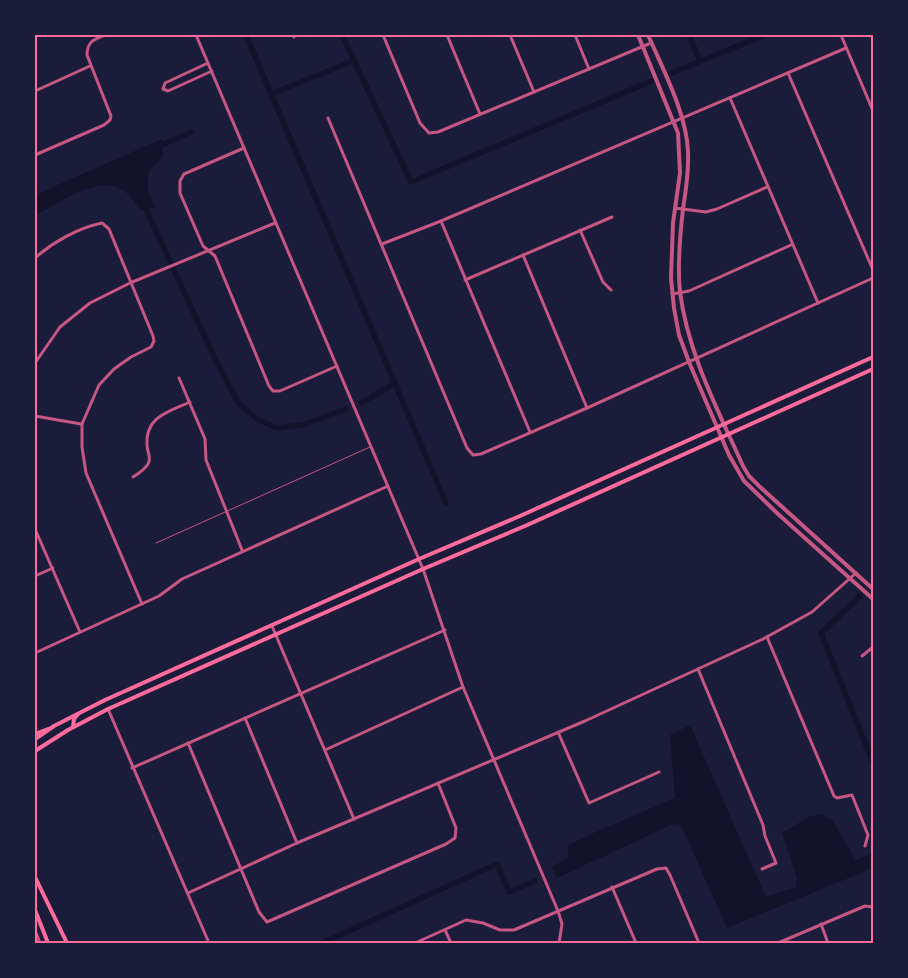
<svg xmlns="http://www.w3.org/2000/svg" width="908" height="978" viewBox="0 0 908 978" font-family="Helvetica,sans-serif">
	<style>
		.water { fill: #12122b }
		.lines { fill: none; stroke-linecap: round; stroke-linejoin: round }
		.canal { stroke: #12122b; stroke-width: 5.5 }
		.service { stroke: #c65784; stroke-width: 1 }
		.minor { stroke: #c65784; stroke-width: 3 }
		.tertiary { stroke: #c65784; stroke-width: 4 }
		.secondary { stroke: #ff6b9d; stroke-width: 4 }
		.neatline { fill: none; stroke: #ff6b9d; stroke-width: 2 }
	</style>
	<rect width="100%" height="100%" fill="#1b1b3a"/>
	<g class="water">
		<path d="M162,139L163,157L148,172V190L155,207L140,210C136,205 132,198 128,194C103,170 58,203 35,216V195Z"/>
		<polygon points="690,725 766,897 796,887 797,878 782,833 809,817 822,814 832,820 856,860 873,853 873,868 727,928 681,825 673,824 557,878 552,867 569,857 567,846 580,839 675,798 670,735"/>
	</g>
	<g class="lines">
		<g class="canal">
			<polyline points="246,35 446,503"/>
			<polyline points="342,35 411,182 652,81"/>
			<polyline points="689,35 700,61"/>
			<polyline points="670,74 764,35"/>
			<polyline points="271,94 353,61"/>
			<polyline points="155,148 191,132"/>
			<polyline points="143,203 216,361 239,404 257,419 277,428 306,424 346,409"/>
			<polyline points="361,403 394,384"/>
			<polyline points="860,596 821,633 873,763"/>
			<polyline points="322,943 497,864 509,892 535,881"/>
		</g>
		<polyline class="service" points="156,543 370,447"/>
		<g class="minor">
			<polyline points="196,35 423,569 463,687 558,911 562,924 559,943"/>
			<polyline points="293,35 294,37"/>
			<polyline points="383,35 420,123 429,133 438,132 651,43"/>
			<polyline points="447,35 480,114"/>
			<polyline points="510,35 534,92"/>
			<polyline points="575,35 589,69"/>
			<polyline points="841,35 873,111"/>
			<polyline points="208,63 165,83 163,89 168,91 212,71"/>
			<polyline points="788,73 873,270"/>
			<polyline points="35,91 90,66"/>
			<polyline points="730,98 818,303"/>
			<polyline points="328,118 467,448 473,455 481,454 587,408 873,278"/>
			<polyline points="244,148 184,174 180,181 180,193 203,246 215,256 269,386 273,391 280,391 337,366"/>
			<path d="M35,155L104,125L110,120L111,116L87,55C87,41 94,40 105,35"/>
			<polyline points="675,208 706,212 717,209 767,187"/>
			<polyline points="441,221 530,432"/>
			<polyline points="580,230 603,282 611,290"/>
			<polyline points="382,244 441,221 846,48"/>
			<polyline points="523,255 587,408"/>
			<path d="M35,258C53,242 78,228 102,223L109,229L153,336L154,341L151,347L131,357L114,369L99,385L82,424V447L86,473L142,604"/>
			<polyline points="465,280 612,217"/>
			<polyline points="672,294 689,291 791,245"/>
			<polyline points="35,363 60,327 90,303 130,283 275,223"/>
			<polyline points="179,378 205,439 206,460 242,550"/>
			<polyline points="35,416 81,424"/>
			<path d="M133,477C138,474 145,469 148,464C152,458 147,452 147,445C145,417 168,412 190,402"/>
			<polyline points="35,529 80,632"/>
			<polyline points="35,576 53,568"/>
			<polyline points="272,626 354,819"/>
			<polyline points="767,637 834,796 837,798 852,795 868,835 865,846"/>
			<polyline points="35,653 159,596 182,579 388,486"/>
			<polyline points="862,656 873,647"/>
			<polyline points="698,669 763,825 765,836 776,863 762,869"/>
			<polyline points="108,709 209,943"/>
			<polyline points="245,718 297,843"/>
			<polyline points="558,732 589,803 659,772"/>
			<polyline points="188,743 259,912 267,922 446,844 455,838 456,828 438,783"/>
			<polyline points="325,750 463,687"/>
			<polyline points="132,768 445,630"/>
			<polyline points="612,887 636,943"/>
			<polyline points="188,893 297,843 585,721 763,639 812,612 856,573"/>
			<polyline points="821,924 828,943"/>
			<polyline points="35,930 40,943"/>
			<polyline points="445,930 451,943"/>
			<polyline points="415,943 466,920 483,923 500,930 514,930 657,869 666,868 670,875 699,943"/>
			<polyline points="778,943 865,906 873,907"/>
		</g>
		<g class="tertiary">
			<polyline points="638,35 678,133 680,173 673,223 671,278 674,308 679,335 689,362 729,455 744,481 778,514 873,599"/>
			<path d="M648,35C663,69 687,115 688,152C689,172 686,190 683,209C680,235 677,265 680,292C688,354 718,410 743,466L749,476L759,486L873,589"/>
		</g>
		<g class="secondary">
			<polyline points="73,727 74,719 78,714"/>
			<polyline points="35,734 48,729"/>
			<polyline points="35,739 54,726 105,700 419,559 520,516 873,357"/>
			<polyline points="35,751 68,730 108,709 423,569 525,526 873,369"/>
			<polyline points="35,877 67,943"/>
			<polyline points="35,910 48,943"/>
		</g>
	</g>
	<rect width="908" height="978" fill="none" stroke="#1b1b3a" stroke-width="72"/>
	<rect x="36" y="36" width="836" height="906" class="neatline"/>
</svg>
